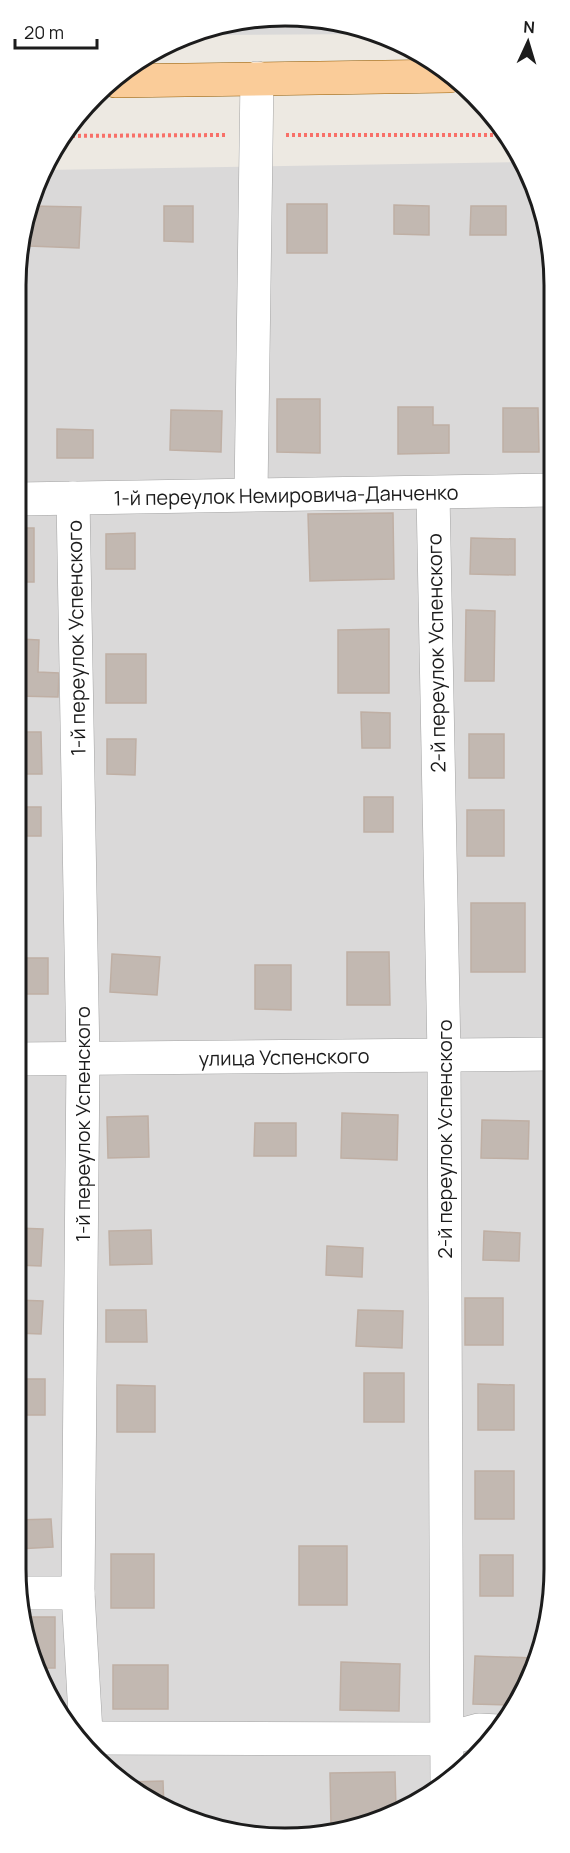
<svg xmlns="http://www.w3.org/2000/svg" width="570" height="1853" viewBox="0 0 570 1853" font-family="Manrope,sans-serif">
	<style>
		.residential { fill: #dad9d9 }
		.building { fill: #c2b8b1; stroke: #bfafa4; stroke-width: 1.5 }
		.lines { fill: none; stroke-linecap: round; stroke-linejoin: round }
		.minor-casing { stroke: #a3a3a3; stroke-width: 34 }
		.major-casing { stroke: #925b02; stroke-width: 34 }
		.path { stroke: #f87068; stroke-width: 4; stroke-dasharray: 3 3; stroke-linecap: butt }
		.minor { stroke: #fff; stroke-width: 33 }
		.major { stroke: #facc99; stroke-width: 33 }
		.labels { text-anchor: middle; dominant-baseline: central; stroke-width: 5; stroke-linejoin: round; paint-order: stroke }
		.street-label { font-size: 20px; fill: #1c1c1c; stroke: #fff }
		.rim { fill: none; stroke: #1c1c1c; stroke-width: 3 }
	</style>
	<rect width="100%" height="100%" fill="#ede9e2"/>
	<g class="residential">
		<polygon points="233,20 338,20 375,34 196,35"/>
		<polygon points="525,162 553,249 550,1621 510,1718 449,1782 355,1829 250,1836 165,1810 82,1746 35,1671 15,1568 20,232 46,170"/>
	</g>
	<g class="building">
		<rect x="287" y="204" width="40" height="49"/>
		<polygon points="394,205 429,206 429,235 394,234"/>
		<polygon points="31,206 81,207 79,248 29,246"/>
		<polygon points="164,206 193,206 193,242 164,241"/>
		<polygon points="471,206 506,206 506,235 470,235"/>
		<polygon points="277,399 320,399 320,453 277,452"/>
		<polygon points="398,407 433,407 433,425 449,425 449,453 398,454"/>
		<polygon points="503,408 538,408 539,452 503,452"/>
		<polygon points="171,410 222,411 221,452 170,450"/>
		<polygon points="57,429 93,430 93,458 57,458"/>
		<polygon points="393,513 394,579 310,581 308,514"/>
		<rect x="19" y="528" width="15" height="54"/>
		<polygon points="135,533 135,569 106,569 106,534"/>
		<polygon points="471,538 515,539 515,575 470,574"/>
		<polygon points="466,610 495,611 494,681 465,681"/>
		<polygon points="389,629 389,693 338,693 338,630"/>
		<polygon points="19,639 39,640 38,672 59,673 58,697 18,696"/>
		<rect x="106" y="654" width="40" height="49"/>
		<polygon points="361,712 390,713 390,748 362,748"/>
		<polygon points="18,732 41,732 42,774 18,774"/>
		<rect x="469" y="734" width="35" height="44"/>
		<polygon points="107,739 136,739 135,775 107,774"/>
		<rect x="364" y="797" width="29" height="35"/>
		<rect x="18" y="807" width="23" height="29"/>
		<rect x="467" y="810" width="37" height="46"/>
		<rect x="471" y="903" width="54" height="69"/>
		<polygon points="347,952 389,952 390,1005 347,1005"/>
		<polygon points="112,954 160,957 157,995 110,992"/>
		<rect x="17" y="958" width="31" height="36"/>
		<polygon points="255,965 291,965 291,1010 255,1009"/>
		<polygon points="342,1113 398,1115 397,1160 341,1158"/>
		<polygon points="148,1116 149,1157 108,1158 107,1117"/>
		<polygon points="482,1120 529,1121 528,1159 481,1158"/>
		<polygon points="255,1123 296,1123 296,1156 254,1156"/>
		<polygon points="16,1228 43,1229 41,1266 16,1265"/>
		<polygon points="151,1230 152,1264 110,1265 109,1231"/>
		<polygon points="484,1231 520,1233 519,1261 483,1260"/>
		<polygon points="327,1246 363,1248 362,1277 326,1275"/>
		<rect x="465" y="1298" width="38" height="47"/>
		<polygon points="16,1300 43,1301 41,1334 16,1333"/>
		<polygon points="106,1310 146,1310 147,1342 106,1342"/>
		<polygon points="358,1310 403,1311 402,1348 356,1346"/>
		<rect x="364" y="1373" width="40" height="49"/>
		<rect x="17" y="1379" width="28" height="36"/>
		<polygon points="478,1384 514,1385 514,1430 478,1430"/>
		<polygon points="117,1385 155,1386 155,1432 117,1432"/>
		<rect x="475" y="1471" width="39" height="48"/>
		<polygon points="51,1519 53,1547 17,1549 16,1520"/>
		<rect x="299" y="1546" width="48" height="59"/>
		<rect x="111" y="1554" width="43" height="54"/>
		<rect x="480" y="1555" width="33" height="41"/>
		<polygon points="25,1617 55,1617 55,1668 35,1668"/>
		<polygon points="475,1656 534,1658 515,1705 473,1704"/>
		<polygon points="341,1662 400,1664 399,1711 340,1710"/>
		<rect x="113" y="1665" width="55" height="44"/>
		<polygon points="395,1772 396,1809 364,1825 331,1825 330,1773"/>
		<polygon points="163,1781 164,1809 129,1782"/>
	</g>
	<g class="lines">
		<g class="minor-casing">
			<g id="minor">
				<polyline points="251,493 257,78"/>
				<polyline points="433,494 444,1055 447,1783"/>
				<polyline points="73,498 83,1060 78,1593 87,1750"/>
				<polyline points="19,499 552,490"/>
				<polyline points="17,1059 551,1054"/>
				<polyline points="20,1593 78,1593"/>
				<polyline points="87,1738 446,1739 479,1730 498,1731"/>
			</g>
		</g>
		<g class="major-casing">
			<polyline id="major" points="115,81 450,76"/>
		</g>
		<g class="path">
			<polyline points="286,135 507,135"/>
			<polyline points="60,136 227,135"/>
		</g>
		<use href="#minor" class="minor"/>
		<use href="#major" class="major"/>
	</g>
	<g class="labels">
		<g class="street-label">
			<text transform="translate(286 495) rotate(-1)">1-й переулок Немировича-Данченко</text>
			<text transform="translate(76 638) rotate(-91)">1-й переулок Успенского</text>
			<text transform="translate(436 653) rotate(-91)">2-й переулок Успенского</text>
			<text transform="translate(284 1057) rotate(-1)">улица Успенского</text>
			<text transform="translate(82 1124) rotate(-90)">1-й переулок Успенского</text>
			<text transform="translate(444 1139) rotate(-90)">2-й переулок Успенского</text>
		</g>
	</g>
	<path d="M0 0H570V1853H0ZM285 26H285A259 259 0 0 1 544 285V1569A259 259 0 0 1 285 1828H285A259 259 0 0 1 26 1569V285A259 259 0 0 1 285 26Z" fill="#fff" fill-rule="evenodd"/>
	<path class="rim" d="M285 26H285A259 259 0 0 1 544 285V1569A259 259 0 0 1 285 1828H285A259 259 0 0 1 26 1569V285A259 259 0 0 1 285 26Z"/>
	<g transform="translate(528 42) rotate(4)" stroke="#ffffff" stroke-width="4.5" paint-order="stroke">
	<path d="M0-4.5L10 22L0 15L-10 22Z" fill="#1c1c1c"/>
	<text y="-9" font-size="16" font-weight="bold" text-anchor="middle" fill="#1c1c1c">N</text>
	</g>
	<path d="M15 39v9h82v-9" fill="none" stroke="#1c1c1c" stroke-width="3"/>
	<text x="24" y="39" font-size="18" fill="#1c1c1c" stroke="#ffffff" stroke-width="4.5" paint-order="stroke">20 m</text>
</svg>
